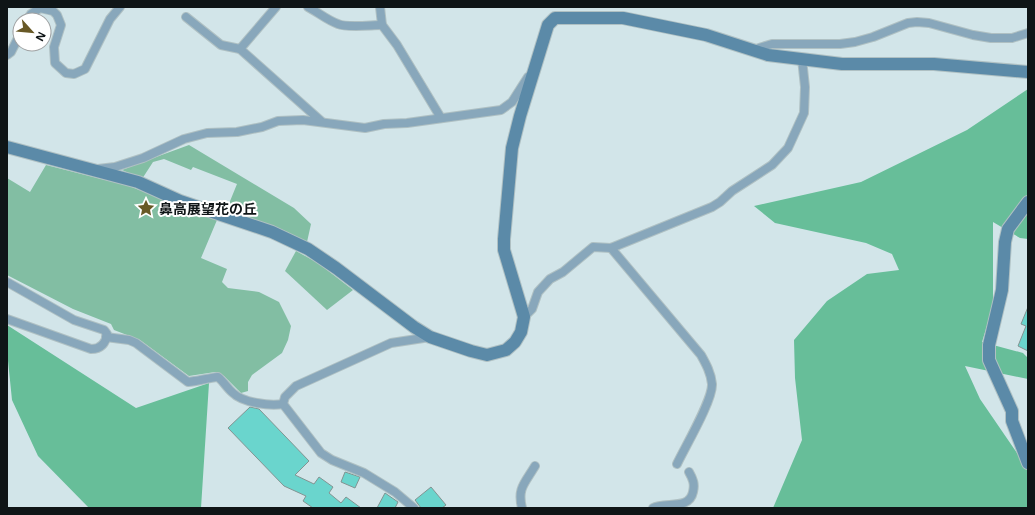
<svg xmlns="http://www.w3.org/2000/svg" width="1035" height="515" viewBox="0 0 1035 515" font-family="'Open Sans','Noto Sans JP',sans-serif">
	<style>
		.green { fill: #82bea3 }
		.forest { fill: #67be99 }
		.building { fill: #6ad5cd; stroke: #829492 }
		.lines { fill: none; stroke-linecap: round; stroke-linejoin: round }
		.street-casing { stroke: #afc0c3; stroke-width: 10 }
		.secondary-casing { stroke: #afc0c3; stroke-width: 14 }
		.street { stroke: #88a7bb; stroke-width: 8 }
		.secondary { stroke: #5b8aa8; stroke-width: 12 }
		.labels { text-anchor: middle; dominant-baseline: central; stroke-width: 4; stroke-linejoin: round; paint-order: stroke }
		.poi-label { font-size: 14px; font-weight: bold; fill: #0f1517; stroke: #fff; text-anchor: start }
	</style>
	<rect width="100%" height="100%" fill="#d2e5e9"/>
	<g class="green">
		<polygon points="189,145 294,208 311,224 307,242 276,227 226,211 237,184 193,167 191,170 164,159 153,162 142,179 122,170 156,157"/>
		<polygon points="46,165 129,186 217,220 201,258 227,269 222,282 228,288 259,292 279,302 291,326 288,340 282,353 252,375 248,382 248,391 241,393 224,376 215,372 189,376 140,340 114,330 111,324 73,309 7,275 7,178 30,192"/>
		<polygon points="296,251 318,263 353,290 327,310 285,271"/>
	</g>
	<g class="forest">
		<polygon points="1028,89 1028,239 1020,238 993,222 993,306 982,342 1023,353 1028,358 1028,379 965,366 980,399 1028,469 1028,508 773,508 802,440 795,378 794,340 827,301 867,274 899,270 892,254 866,243 775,223 754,206 861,182 967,130"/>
		<polygon points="7,325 136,408 209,383 201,508 89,508 38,456 12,400 7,351"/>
	</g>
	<g class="building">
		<polygon points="1028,307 1028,351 1018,346 1026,326 1021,324"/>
		<polygon points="250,407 259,409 309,461 295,475 314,484 319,477 333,487 329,493 341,503 346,497 361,508 313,508 303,501 306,496 284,486 228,428"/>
		<polygon points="345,472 360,477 355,488 341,482"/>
		<polygon points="431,487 446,505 442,508 421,508 415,500"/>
		<polygon points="385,493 398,502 395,508 377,508"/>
	</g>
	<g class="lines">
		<g class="street-casing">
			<g id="street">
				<path d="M308,7C319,13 327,20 338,24C347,28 371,25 382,25"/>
				<polyline points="380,7 382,25 397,45 441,118"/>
				<polyline points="186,17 221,45 240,49 321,121"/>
				<polyline points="27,20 31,14 40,8 53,11 57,15 61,25 54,47 55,63 66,73 74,74 85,69 110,19 120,7"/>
				<polyline points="240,49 276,7"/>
				<polyline points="757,51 759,48 772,44 840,44 855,42 873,37 908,23 917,22 929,23 973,35 991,38 1012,38 1028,33"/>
				<polyline points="7,55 11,52 20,34"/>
				<polyline points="98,169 115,167 143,158 184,139 207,133 237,132 262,127 278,121 303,120 365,128 384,124 407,123 501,110 512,102 528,77"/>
				<path d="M611,248L701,355C706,364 711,373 712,384C713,400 685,447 677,464"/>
				<path d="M7,282L74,320L104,330L107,334C106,343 101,349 91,349L7,319"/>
				<polyline points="524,317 532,309 538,292 550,279 563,272 593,247 611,248 712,207 720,202 732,191 772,165 788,148 804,113 805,87 802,59"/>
				<path d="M106,337L129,340L136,343L188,382C198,381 208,378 218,377C224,382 227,388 233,393C243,403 270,406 283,404"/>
				<polyline points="414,508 395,492 364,473 332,460 321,453 283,404 285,397 296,386 391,343 430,337"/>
				<path d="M522,508C517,488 525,483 535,466"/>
				<path d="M653,508C665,501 689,511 693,492C695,484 693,479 689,472"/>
			</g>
		</g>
		<g class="secondary-casing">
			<g id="secondary">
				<polyline points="7,147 138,182 180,201 272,232 308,249 336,268 414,327 430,337 471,351 487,355 506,350 515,342 521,332 524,317 522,310 504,250 504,239 512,148 520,116 548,25 555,18 623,18 706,35 768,55 842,64 934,64 1028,72"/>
				<polyline points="1028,202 1008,229 1005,242 1002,290 989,345 989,360 1012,411 1012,421 1028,463"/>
			</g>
		</g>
		<use href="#street" class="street"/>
		<use href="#secondary" class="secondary"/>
	</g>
	<defs>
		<g id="sight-bare" transform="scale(1.38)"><path d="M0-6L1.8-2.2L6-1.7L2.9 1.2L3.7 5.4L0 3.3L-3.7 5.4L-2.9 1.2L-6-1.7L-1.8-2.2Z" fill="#685926" stroke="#fff" stroke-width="2.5" paint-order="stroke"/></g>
	</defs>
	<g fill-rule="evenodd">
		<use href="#sight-bare" x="146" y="208"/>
	</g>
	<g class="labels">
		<g class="poi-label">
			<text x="159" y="208">鼻高展望花の丘</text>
		</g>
	</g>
	<rect width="1035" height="515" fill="none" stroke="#0f1517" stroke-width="16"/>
	<g transform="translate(32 32) rotate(117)"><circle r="19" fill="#ffffff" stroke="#9fa1a2"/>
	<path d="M0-3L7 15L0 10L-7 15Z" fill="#685926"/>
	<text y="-6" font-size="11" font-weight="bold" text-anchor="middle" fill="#0f1517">N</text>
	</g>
</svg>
